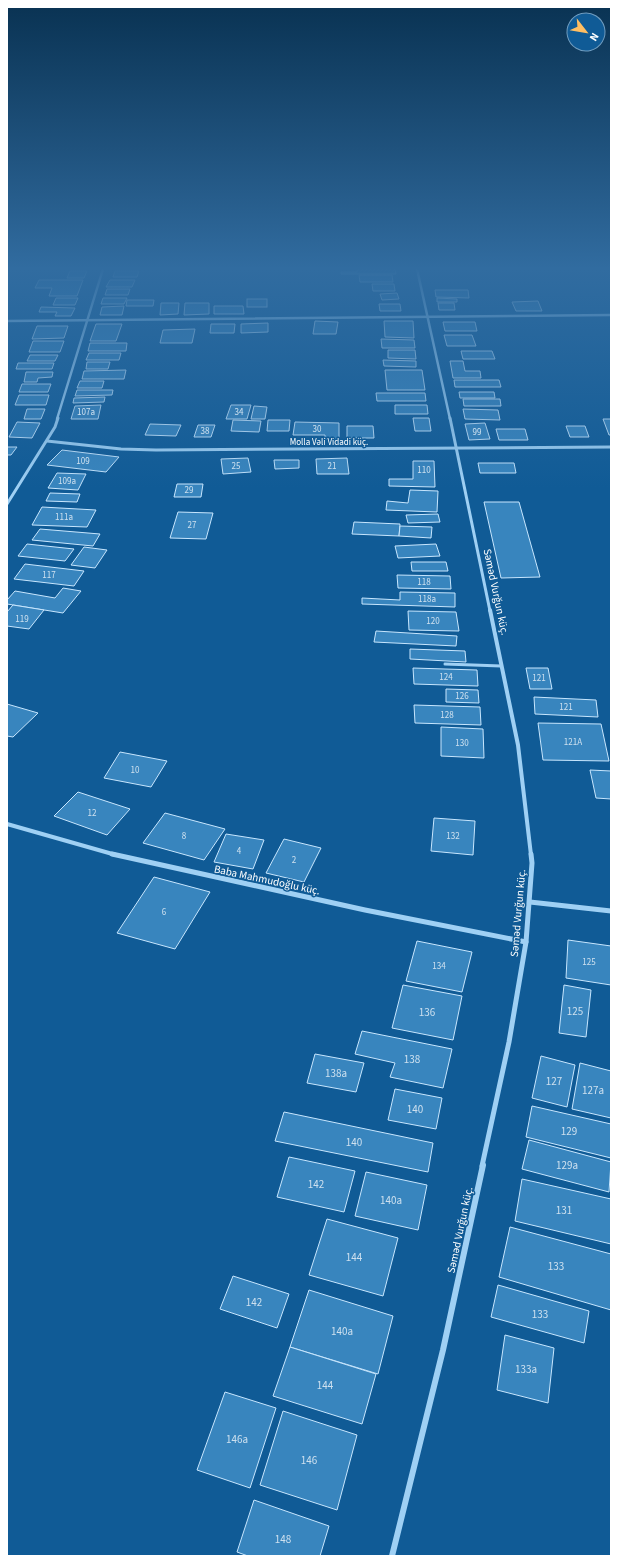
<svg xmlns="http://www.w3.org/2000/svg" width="618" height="1563" viewBox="0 0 618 1563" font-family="'Source Sans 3',sans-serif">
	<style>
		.building { fill: #3885be; stroke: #c7e6fe }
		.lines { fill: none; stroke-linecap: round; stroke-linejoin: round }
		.lane { stroke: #9fd0f4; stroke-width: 3 }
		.street-far4 { stroke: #9fd0f4; stroke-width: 2.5 }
		.street-far3 { stroke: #9fd0f4; stroke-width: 3 }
		.street-far2 { stroke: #9fd0f4; stroke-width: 4 }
		.street-far1 { stroke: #9fd0f4; stroke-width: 5 }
		.street { stroke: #9fd0f4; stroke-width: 6 }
		.labels { text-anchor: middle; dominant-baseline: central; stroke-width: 3; stroke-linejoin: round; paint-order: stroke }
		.number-label { font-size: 9px; fill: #cde0ef }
		.far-street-label { font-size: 9px; fill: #fff; stroke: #105b96 }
		.street-label { font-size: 11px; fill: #fff; stroke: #105b96 }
		.near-number-label { font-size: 11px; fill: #cde0ef }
	</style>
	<rect width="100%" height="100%" fill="#105b96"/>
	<g class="building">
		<polygon points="357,269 395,269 396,274 341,274 341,272 357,272"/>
		<polygon points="70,271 87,271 84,278 67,278"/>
		<polygon points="115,271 139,271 137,277 113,277"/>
		<polygon points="359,275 392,275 393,282 360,282"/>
		<polygon points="39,280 83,280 77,296 49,296 52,288 35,288"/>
		<polygon points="110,280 135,280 132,287 106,287"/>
		<polygon points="372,284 394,284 395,291 373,291"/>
		<polygon points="107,289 130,289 128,295 105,295"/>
		<polygon points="435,290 468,290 469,298 436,297"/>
		<polygon points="397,293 399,299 382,300 380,294"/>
		<polygon points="56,298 78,298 75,305 53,305"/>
		<polygon points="103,298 127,298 124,304 101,304"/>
		<polygon points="437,298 457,299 457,302 437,302"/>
		<rect x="247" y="299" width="20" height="8"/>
		<polygon points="127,300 154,300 153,306 126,306"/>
		<polygon points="538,301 542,311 516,311 512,302"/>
		<polygon points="161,303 179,303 178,314 160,315"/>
		<polygon points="185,303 209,303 209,314 184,315"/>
		<polygon points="438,303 454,303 455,310 439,310"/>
		<polygon points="379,304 400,304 401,311 380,311"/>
		<polygon points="124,306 122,315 100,315 102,307"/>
		<polygon points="214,306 243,306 244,314 214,314"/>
		<polygon points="41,307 75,308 71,316 55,316 57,312 39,312"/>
		<polygon points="315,321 338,322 336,334 313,334"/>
		<polygon points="384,321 413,321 414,338 385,337"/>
		<polygon points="443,322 475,322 477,331 445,331"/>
		<polygon points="268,323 268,332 241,333 241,324"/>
		<polygon points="96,324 122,324 116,341 90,341"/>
		<polygon points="211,324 235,324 234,333 210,333"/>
		<polygon points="37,326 68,326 64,338 32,339"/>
		<polygon points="195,329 192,343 160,343 163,330"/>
		<polygon points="444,335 472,335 476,346 447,346"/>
		<polygon points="381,339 414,340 415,348 382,348"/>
		<polygon points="33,341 64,341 60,352 29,352"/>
		<polygon points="90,343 127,343 126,351 88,351"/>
		<polygon points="388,350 415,350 416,359 388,358"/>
		<polygon points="461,351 492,351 495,359 463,359"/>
		<polygon points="89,353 121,353 119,360 86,360"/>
		<polygon points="30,355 58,355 55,361 27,361"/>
		<polygon points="383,360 416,361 416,367 384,366"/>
		<polygon points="450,361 463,361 465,371 480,371 481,378 453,378"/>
		<polygon points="87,362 110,362 108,369 86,369"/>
		<polygon points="18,363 54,363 52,369 16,369"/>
		<polygon points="126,370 124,379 82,379 84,371"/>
		<polygon points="385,370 422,370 425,390 387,390"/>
		<polygon points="26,372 53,372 52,377 38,378 37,382 24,382"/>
		<polygon points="454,380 499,380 501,387 455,387"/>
		<polygon points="80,381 104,381 102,388 77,388"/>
		<polygon points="22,384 51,384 48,392 19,392"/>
		<polygon points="77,390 113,390 112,395 75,396"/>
		<polygon points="459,392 494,392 495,398 460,398"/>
		<polygon points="376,393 425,393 426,401 377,401"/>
		<polygon points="19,395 49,395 46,405 15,405"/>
		<polygon points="105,397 104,402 73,403 74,398"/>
		<polygon points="463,399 500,399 501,406 464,406"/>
		<polygon points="101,405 98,419 71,419 75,406"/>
		<polygon points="231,405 251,405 247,419 226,419"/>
		<polygon points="395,405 427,405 428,414 395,414"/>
		<polygon points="254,406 267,407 265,419 251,419"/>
		<polygon points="27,409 45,409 41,419 24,419"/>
		<polygon points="463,409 498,410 500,420 465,419"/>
		<polygon points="413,418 429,418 431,431 415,431"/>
		<polygon points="603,419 611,419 611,435 609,435"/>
		<polygon points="233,420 261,421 259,432 231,431"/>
		<polygon points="268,420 290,420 289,431 267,431"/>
		<polygon points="17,422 40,423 32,438 9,437"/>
		<polygon points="295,422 339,423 339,440 325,439 325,435 293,435"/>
		<polygon points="485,423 490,439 469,440 465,424"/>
		<polygon points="150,424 181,425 176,436 145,435"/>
		<polygon points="198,425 215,425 211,437 194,437"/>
		<polygon points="347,426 373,426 374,438 347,438"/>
		<polygon points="566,426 585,426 589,437 570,437"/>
		<polygon points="496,429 525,429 528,440 499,440"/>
		<polygon points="7,447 17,447 11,455 7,455"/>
		<polygon points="62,450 119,457 106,472 47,465"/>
		<polygon points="248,458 251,472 223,474 221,459"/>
		<polygon points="347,458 349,474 317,474 316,459"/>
		<polygon points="274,460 299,460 299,468 275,469"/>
		<polygon points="413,461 434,461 435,487 389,486 389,479 413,479"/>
		<polygon points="478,463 514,463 516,473 480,473"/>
		<polygon points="57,473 86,474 78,490 48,488"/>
		<polygon points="177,484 203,484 201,497 174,497"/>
		<polygon points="410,490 438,491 437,512 386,510 387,501 408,503"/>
		<polygon points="50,493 80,494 77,502 46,501"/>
		<polygon points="484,502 519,502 540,577 501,578"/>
		<polygon points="42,507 96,510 87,527 32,525"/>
		<polygon points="178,512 213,513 206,539 170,538"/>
		<polygon points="438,514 440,522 408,523 406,515"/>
		<polygon points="354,522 400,524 399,536 352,534"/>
		<polygon points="400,526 432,527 431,538 399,536"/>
		<polygon points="40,529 100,534 93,546 32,540"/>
		<polygon points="27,544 74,549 65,561 18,556"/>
		<polygon points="436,544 440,556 398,558 395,546"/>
		<polygon points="84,547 107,550 95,568 71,565"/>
		<polygon points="411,562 446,562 448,571 412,571"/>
		<polygon points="25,564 84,571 74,586 14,579"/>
		<polygon points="397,575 450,576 451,589 398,588"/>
		<polygon points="63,588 81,591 63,613 7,604 7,600 15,591 55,598"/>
		<polygon points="400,592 455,593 455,607 362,604 362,598 400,600"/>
		<polygon points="13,605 44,610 29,629 7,626 7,612"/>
		<polygon points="408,611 456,612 459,631 409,630"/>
		<polygon points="376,631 457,636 456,646 374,642"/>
		<polygon points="410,649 465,651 466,662 410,659"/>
		<polygon points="413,668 477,670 478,686 414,684"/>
		<polygon points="526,668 548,668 552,689 530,689"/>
		<polygon points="446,689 478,690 479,703 446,702"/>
		<polygon points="534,697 596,700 598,717 535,714"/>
		<polygon points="7,704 38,713 13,737 7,736"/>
		<polygon points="414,705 480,707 481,725 415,723"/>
		<polygon points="538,723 601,724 609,761 543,760"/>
		<polygon points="441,727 483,729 484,758 441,756"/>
		<polygon points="120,752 167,761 151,787 104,778"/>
		<polygon points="590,770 611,771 611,799 596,798"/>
		<polygon points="78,792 130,809 107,835 54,816"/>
		<polygon points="165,813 225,829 204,860 143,843"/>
		<polygon points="434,818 475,821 473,855 431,851"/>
		<polygon points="226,834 264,840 253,869 214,862"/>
		<polygon points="284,839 321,848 304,882 266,873"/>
		<polygon points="154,877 210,892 175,949 117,933"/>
		<polygon points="568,940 611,946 611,985 566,978"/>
		<polygon points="417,941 472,952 462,992 406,981"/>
		<polygon points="403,985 462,996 453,1040 392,1028"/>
		<polygon points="564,985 591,990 586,1037 559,1033"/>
		<polygon points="362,1031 452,1049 443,1088 390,1077 395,1063 355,1054"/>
		<polygon points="315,1054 364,1063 356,1092 307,1083"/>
		<polygon points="541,1056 575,1065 567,1107 532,1098"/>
		<polygon points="580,1063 611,1071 611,1118 572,1109"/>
		<polygon points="395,1089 442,1098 436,1129 388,1120"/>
		<polygon points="532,1106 611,1124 611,1158 526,1137"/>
		<polygon points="284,1112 433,1143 428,1172 275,1141"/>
		<polygon points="529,1140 611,1162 609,1192 522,1169"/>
		<polygon points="289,1157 355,1171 344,1212 277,1197"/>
		<polygon points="366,1172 427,1185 418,1230 355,1216"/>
		<polygon points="522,1179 611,1199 611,1244 515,1221"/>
		<polygon points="327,1219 398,1238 383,1296 309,1275"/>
		<polygon points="510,1227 611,1254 611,1310 499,1277"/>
		<polygon points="233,1276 289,1294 277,1328 220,1309"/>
		<polygon points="498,1285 589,1311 584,1343 491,1317"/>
		<polygon points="309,1290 393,1316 378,1374 290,1347"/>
		<polygon points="505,1335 554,1348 548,1403 497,1390"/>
		<polygon points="290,1347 376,1374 362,1424 273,1396"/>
		<polygon points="225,1392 276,1408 250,1488 197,1470"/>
		<polygon points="283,1411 357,1435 337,1510 260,1485"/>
		<polygon points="254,1500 329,1526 320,1556 248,1556 237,1552"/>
	</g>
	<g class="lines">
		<polyline class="lane" points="445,664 501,666"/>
		<g class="street-far4">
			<polyline points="417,269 450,419"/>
			<polyline points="7,321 611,315"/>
			<polyline points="57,419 103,269"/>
		</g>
		<g class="street-far3">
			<polyline points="450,418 490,611"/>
			<polyline points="47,441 121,449 156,450 611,447"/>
			<polyline points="7,504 55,427 58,418"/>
		</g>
		<g class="street-far2">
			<polyline points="490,610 518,745 531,855"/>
			<polyline points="7,824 116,855"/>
		</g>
		<g class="street-far1">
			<polyline points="112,854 365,910 526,942"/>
			<polyline points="530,902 611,911"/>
			<polyline points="482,1166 509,1042 526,942 532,863 531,854"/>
		</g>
		<polyline class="street" points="392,1556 443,1350 483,1165"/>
	</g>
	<linearGradient id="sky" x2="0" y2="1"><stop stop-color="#093252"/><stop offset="0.55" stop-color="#316ca0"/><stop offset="1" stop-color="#316ca0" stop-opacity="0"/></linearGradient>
	<rect width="618" height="488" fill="url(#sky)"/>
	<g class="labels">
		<g class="number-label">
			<text x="86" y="412">107a</text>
			<text x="239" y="412">34</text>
			<text x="317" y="429">30</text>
			<text x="205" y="431">38</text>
			<text x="477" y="432">99</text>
			<text x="83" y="461">109</text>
			<text x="236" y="466">25</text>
			<text x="332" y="466">21</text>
			<text x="424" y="470">110</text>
			<text x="67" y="481">109a</text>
			<text x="189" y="490">29</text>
			<text x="64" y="517">111a</text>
			<text x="192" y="525">27</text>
			<text x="49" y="575">117</text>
			<text x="424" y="582">118</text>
			<text x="427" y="599">118a</text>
			<text x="22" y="619">119</text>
			<text x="433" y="621">120</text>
			<text x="446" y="677">124</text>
			<text x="539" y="678">121</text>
			<text x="462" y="696">126</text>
			<text x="566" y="707">121</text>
			<text x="447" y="715">128</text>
			<text x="573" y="742">121A</text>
			<text x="462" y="743">130</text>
			<text x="135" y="770">10</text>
			<text x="92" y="813">12</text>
			<text x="184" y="836">8</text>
			<text x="453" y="836">132</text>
			<text x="239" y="851">4</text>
			<text x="294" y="860">2</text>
			<text x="164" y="912">6</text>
			<text x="589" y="962">125</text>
			<text x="439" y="966">134</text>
		</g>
		<g class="far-street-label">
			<text x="329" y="442">Molla Vəli Vidadi küç.</text>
		</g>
		<g class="street-label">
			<text transform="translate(496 592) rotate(78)">Səməd Vurğun küç.</text>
			<text transform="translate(267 880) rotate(12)">Baba Mahmudoğlu küç.</text>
			<text transform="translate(518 913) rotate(-85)">Səməd Vurğun küç.</text>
			<text transform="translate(460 1230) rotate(-78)">Səməd Vurğun küç.</text>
		</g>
		<g class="near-number-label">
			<text x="575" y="1011">125</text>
			<text x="427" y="1012">136</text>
			<text x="412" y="1059">138</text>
			<text x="336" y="1073">138a</text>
			<text x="554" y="1081">127</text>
			<text x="593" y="1090">127a</text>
			<text x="415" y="1109">140</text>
			<text x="569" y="1131">129</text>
			<text x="354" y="1142">140</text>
			<text x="567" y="1165">129a</text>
			<text x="316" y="1184">142</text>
			<text x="391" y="1200">140a</text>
			<text x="564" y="1210">131</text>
			<text x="354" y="1257">144</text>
			<text x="556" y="1266">133</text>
			<text x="254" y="1302">142</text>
			<text x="540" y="1314">133</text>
			<text x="342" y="1331">140a</text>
			<text x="526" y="1369">133a</text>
			<text x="325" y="1385">144</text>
			<text x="237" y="1439">146a</text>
			<text x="309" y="1460">146</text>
			<text x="283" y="1539">148</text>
		</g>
	</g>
	<rect width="618" height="1563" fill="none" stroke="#ffffff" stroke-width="16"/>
	<g transform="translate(586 32) rotate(121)"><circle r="19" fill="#105b96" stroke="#709dc0"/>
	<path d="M0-3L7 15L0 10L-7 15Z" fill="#ffbe62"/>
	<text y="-6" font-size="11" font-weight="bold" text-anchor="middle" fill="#ffffff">N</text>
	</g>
</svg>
